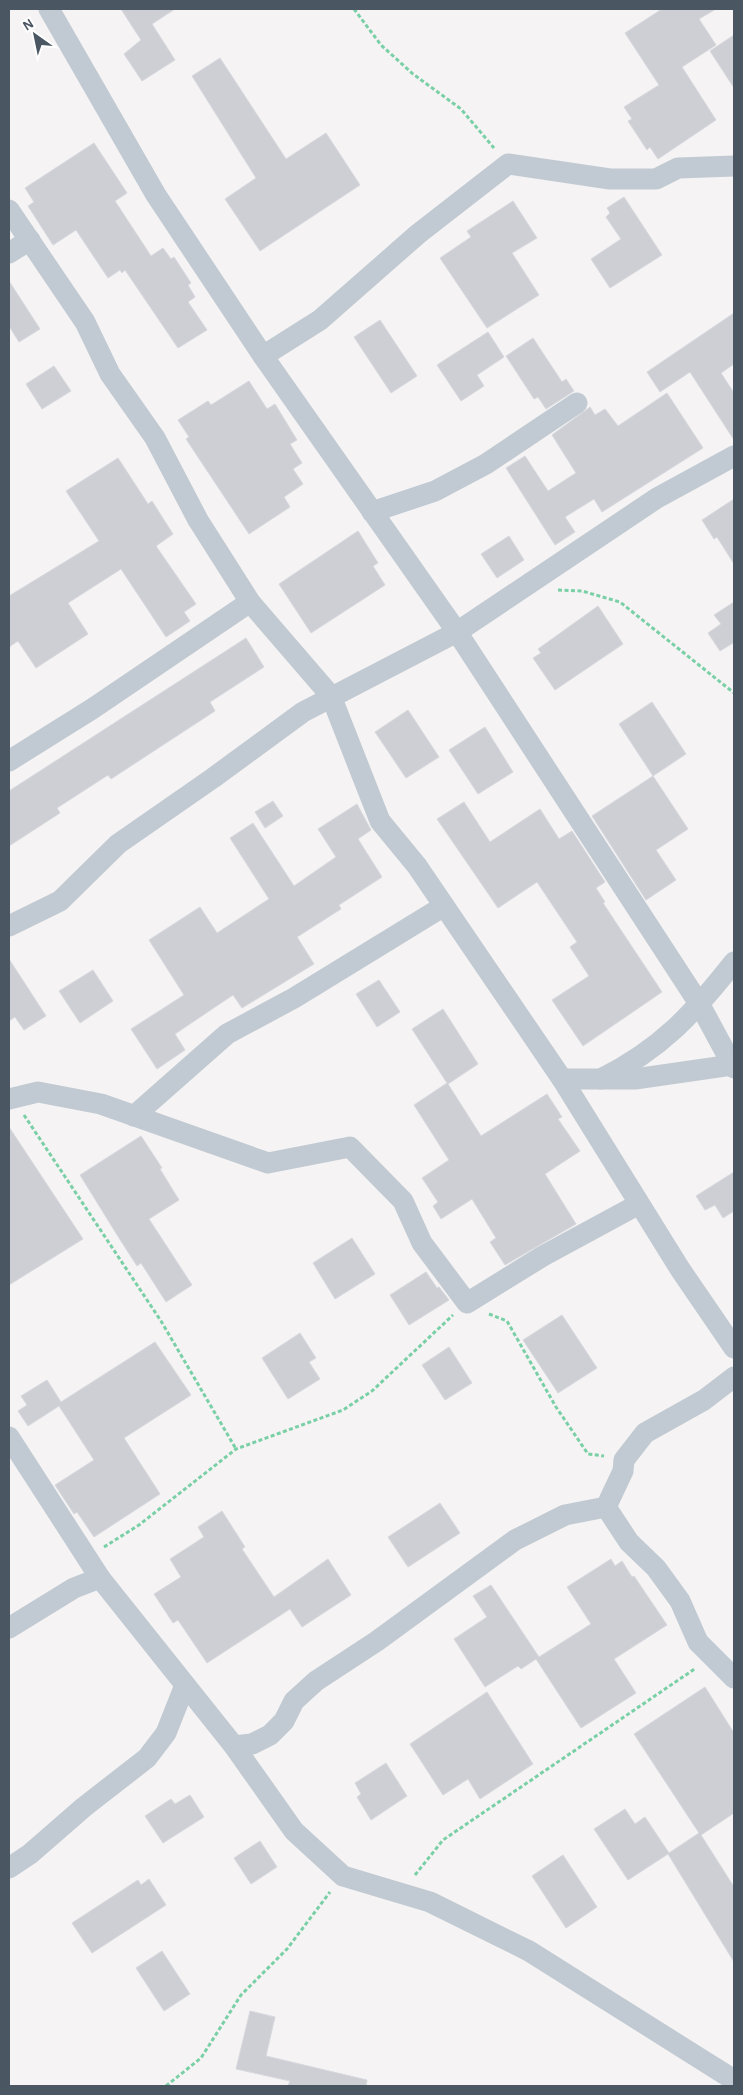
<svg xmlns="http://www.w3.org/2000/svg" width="743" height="2095" viewBox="0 0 743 2095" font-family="'Alegreya Sans',sans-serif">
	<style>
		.building { fill: #cdcfd5; stroke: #d7d9de }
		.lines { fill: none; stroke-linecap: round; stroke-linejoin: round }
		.path { stroke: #7ad0a6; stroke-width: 3; stroke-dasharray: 4 2.5; stroke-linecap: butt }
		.street { stroke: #c1cad2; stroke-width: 21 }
	</style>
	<rect width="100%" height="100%" fill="#f5f3f3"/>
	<g class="building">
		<polygon points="121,9 175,9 152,24 175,60 142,81 124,54 141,40"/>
		<polygon points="662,9 716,9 699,19 716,45 682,67 716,120 658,159 650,147 647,150 628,121 632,119 624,107 659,85 625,33"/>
		<polygon points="734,35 734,88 710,51"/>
		<polygon points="220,58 286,159 326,133 360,185 260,251 225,199 256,178 192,76"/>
		<polygon points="94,143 127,193 115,201 151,256 163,248 171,259 174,257 191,283 188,285 195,297 188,302 207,330 178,348 125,270 122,273 120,270 108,278 76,230 53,245 28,206 34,202 25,188"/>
		<polygon points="624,197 662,255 610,288 591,259 621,239 606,217 610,213 607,208"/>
		<polygon points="513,201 537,238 512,253 539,295 487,328 440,258 471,237 467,231"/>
		<polygon points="9,281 40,329 19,342 9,326"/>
		<polygon points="734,313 734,364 721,373 734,393 734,440 690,372 660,392 647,372"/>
		<polygon points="380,320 417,376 391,393 354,337"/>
		<polygon points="488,332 504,357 477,375 484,386 461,401 437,365"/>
		<polygon points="533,338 562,382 566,379 574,391 546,409 538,397 534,399 506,356"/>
		<polygon points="54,366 71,391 42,409 26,384"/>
		<polygon points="249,381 267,409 275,404 297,440 290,444 302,463 293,469 303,484 284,497 290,507 249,534 186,439 189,437 178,420 208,401 211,405"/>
		<polygon points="667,393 703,448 602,512 594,499 565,517 575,532 555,545 506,468 525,456 548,491 576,473 552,435 590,407 595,415 605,409 618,426"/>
		<polygon points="118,458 148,504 152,501 173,534 156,546 196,604 184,612 190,621 166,637 121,569 68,603 88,634 36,668 18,641 9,647 9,596 99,541 66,491"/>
		<polygon points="734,499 734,564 717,537 714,539 702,520"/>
		<polygon points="358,531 378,563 373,566 385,585 311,633 279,584"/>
		<polygon points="509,536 524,560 497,578 481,554"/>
		<polygon points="734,602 734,645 733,643 720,651 708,633 721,624 714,615"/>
		<polygon points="598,606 623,644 555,690 533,658 541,653 538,649"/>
		<polygon points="246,638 264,667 210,702 215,711 111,779 108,775 57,808 60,813 9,846 9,791"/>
		<polygon points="652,702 686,754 653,776 619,724"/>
		<polygon points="408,710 439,757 406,778 375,732"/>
		<polygon points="485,727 513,772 478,794 449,750"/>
		<polygon points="653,776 688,829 656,850 676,880 646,900 592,816"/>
		<polygon points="273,801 283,816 265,828 255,812"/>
		<polygon points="464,802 490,842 540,809 559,839 572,831 605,882 596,888 605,902 603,903 662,992 583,1046 552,1000 589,976 570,947 577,942 537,882 498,908 437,819"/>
		<polygon points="357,804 371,830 358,839 382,877 339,905 341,909 297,937 314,964 242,1008 233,995 175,1034 185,1050 157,1069 131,1029 184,995 149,940 200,907 217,933 269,899 230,838 253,823 294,886 336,857 318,829"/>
		<polygon points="9,959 46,1016 24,1030 15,1017 9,1021"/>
		<polygon points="93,970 113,1001 80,1023 59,991"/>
		<polygon points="379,980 400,1012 377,1027 356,994"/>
		<polygon points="443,1009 478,1064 448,1084 481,1136 547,1094 562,1117 558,1119 580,1151 545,1174 576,1224 505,1265 490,1242 496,1238 472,1199 441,1219 433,1206 438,1202 422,1178 449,1160 414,1105 447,1083 412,1029"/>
		<polygon points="9,1127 83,1239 9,1285"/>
		<polygon points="141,1136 162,1168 160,1169 179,1200 149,1219 192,1285 166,1302 141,1263 137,1266 119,1238 80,1175"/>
		<polygon points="734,1172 734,1211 723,1218 715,1205 705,1210 696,1196"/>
		<polygon points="352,1238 375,1274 335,1299 313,1263"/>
		<polygon points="426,1272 437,1288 439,1287 449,1300 409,1325 390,1295"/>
		<polygon points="562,1315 597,1368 558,1393 523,1340"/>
		<polygon points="300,1333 316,1358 309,1362 320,1379 288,1399 262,1358"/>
		<polygon points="155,1342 191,1395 124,1438 160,1494 94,1537 77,1512 74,1514 55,1485 94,1460 59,1406 28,1426 18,1411 27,1405 21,1396 47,1380 61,1402"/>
		<polygon points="449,1347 472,1383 445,1400 422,1365"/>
		<polygon points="440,1503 460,1533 408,1567 388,1537"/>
		<polygon points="222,1511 245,1547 242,1549 274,1597 328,1559 351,1595 302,1627 290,1609 207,1663 178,1620 173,1623 154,1594 181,1577 170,1559 204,1537 198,1527"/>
		<polygon points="611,1559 615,1566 622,1561 632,1577 634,1576 667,1625 614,1659 636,1693 581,1728 536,1659 521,1669 518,1666 485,1687 454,1639 487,1617 473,1596 491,1585 539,1657 591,1624 567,1587"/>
		<polygon points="705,1687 734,1733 734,1813 701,1835 734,1887 734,1962 668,1854 628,1880 594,1829 625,1809 635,1824 645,1817 669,1853 699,1833 634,1734"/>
		<polygon points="487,1692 533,1764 480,1799 468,1779 443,1795 410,1744"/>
		<polygon points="386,1763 407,1796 371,1820 357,1797 361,1794 355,1783"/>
		<polygon points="190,1795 204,1817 163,1843 145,1816 171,1799 175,1804"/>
		<polygon points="260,1841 277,1867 251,1884 234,1858"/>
		<polygon points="563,1855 597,1907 566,1928 532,1876"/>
		<polygon points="149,1879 166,1905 92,1953 72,1923 138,1880 141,1885"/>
		<polygon points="162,1951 190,1994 164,2011 136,1968"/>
		<polygon points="250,2011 275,2017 266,2056 367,2080 366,2086 288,2086 290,2081 236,2069"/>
	</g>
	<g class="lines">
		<g class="path">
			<polyline points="354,9 381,45 413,74 461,109 494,148"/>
			<polyline points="558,590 582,591 620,602 734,693"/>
			<polyline points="24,1115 161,1321 236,1449"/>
			<polyline points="489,1314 507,1321 556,1407 588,1454 604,1456"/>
			<polyline points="104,1547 139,1525 236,1449 343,1410 372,1391 453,1315"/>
			<polyline points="415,1875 443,1840 696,1668"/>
			<polyline points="166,2086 201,2058 241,1995 287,1949 330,1892"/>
		</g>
		<g class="street">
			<polyline points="49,9 156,195 263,356 457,632 700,1005 734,1068"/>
			<polyline points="9,210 85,322 110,374 155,438 198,520 250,602 331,696 380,821 417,866 562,1079 680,1269 734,1348"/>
			<polyline points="9,253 30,240"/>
			<polyline points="263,356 320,320 418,234 508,164 610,179 656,179 678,168 734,166"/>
			<polyline points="372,512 435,491 486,464 577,403"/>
			<polyline points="9,761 92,709 250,602"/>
			<polyline points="9,926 60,901 118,844 213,778 303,712 457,632 657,498 734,456"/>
			<polyline points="562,1079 635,1079 732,1065"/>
			<path d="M601,1079C661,1049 693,1014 734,962"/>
			<polyline points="9,1099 38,1092 101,1104 268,1163 350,1147 403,1201 422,1243 467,1303 543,1256 639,1204"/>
			<polyline points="134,1116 227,1034 294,998 444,906"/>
			<polyline points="9,1437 100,1578 234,1746 294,1831 343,1876 430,1902 529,1951 734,2080"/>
			<polyline points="606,1507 629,1542 656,1568 680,1601 698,1642 734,1678"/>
			<polyline points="9,1628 74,1588 100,1578"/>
			<polyline points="234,1746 252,1744 270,1735 284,1721 294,1701 316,1681 377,1641 515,1540 565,1515 606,1507 623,1471 624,1460 645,1433 704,1400 734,1377"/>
			<polyline points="9,1868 30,1854 84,1807 147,1758 166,1733 185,1685"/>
		</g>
	</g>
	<rect width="743" height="2095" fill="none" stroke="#4a5661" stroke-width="20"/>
	<g transform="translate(35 35) rotate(327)" stroke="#ffffff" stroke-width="4" paint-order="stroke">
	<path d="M0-4L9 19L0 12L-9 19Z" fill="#4a5661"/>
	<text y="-8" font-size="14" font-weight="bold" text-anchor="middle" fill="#4a5661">N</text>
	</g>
</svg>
